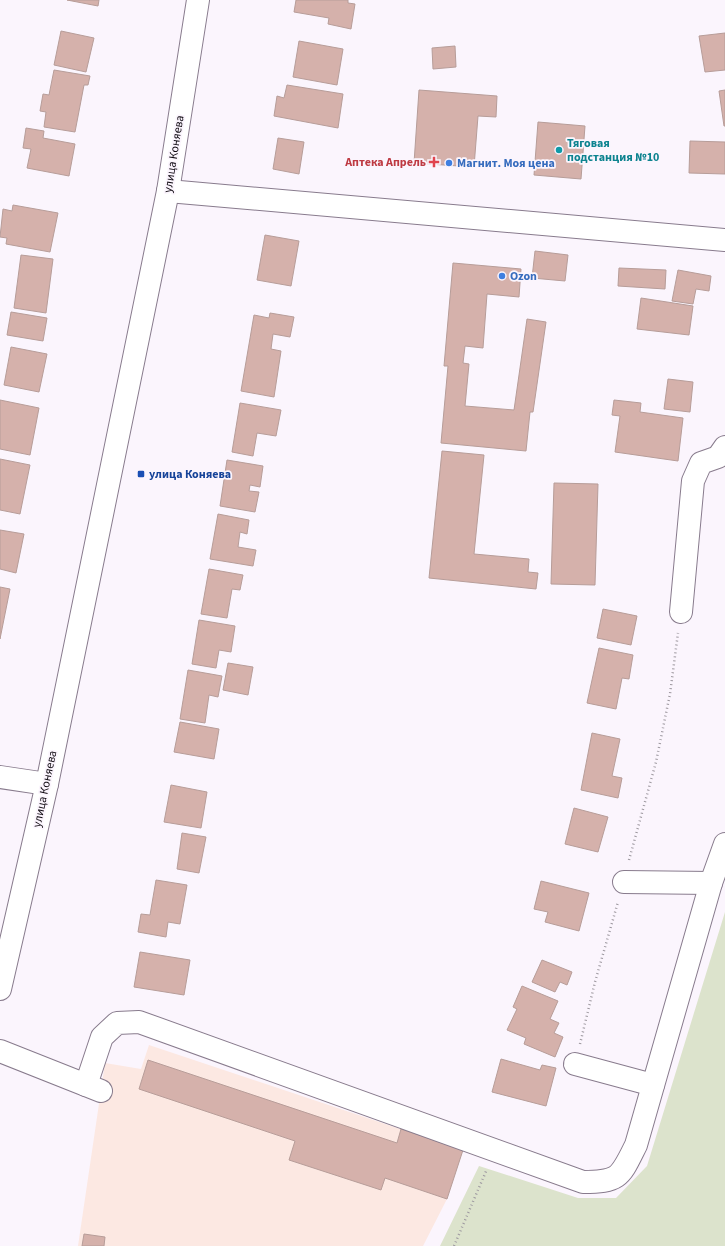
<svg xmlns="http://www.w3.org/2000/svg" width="725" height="1246" viewBox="0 0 725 1246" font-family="'Source Sans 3',sans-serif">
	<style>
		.commercial { fill: #fce8e2 }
		.green { fill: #dce3cc }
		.building { fill: #d5b1ab; stroke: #b79d99 }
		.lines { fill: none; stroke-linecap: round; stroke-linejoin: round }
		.minor-casing { stroke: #887b8d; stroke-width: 24 }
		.path { stroke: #9e99a0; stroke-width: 2.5; stroke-dasharray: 1 3; stroke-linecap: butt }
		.minor { stroke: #fff; stroke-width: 22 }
		.culture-dot { fill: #0f9aa8; stroke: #fbf5fd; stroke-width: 1.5 }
		.health-dot { fill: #e0444e; stroke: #fbf5fd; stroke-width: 1.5 }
		.shop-dot { fill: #3f7fe0; stroke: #fbf5fd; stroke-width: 1.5 }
		.transit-dot { fill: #1a4fb4; stroke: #fbf5fd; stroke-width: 1.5 }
		.labels { text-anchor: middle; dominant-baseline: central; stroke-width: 3.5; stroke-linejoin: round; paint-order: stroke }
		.culture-label { font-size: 12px; font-weight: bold; fill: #0d838f; stroke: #fbf5fd; text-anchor: start }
		.street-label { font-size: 12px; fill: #0e0910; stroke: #fbf5fd }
		.health-label { font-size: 12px; font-weight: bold; fill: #be3a42; stroke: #fbf5fd; text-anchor: end }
		.shop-label { font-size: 12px; font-weight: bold; fill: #366cbe; stroke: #fbf5fd; text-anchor: start }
		.transit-label { font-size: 12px; font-weight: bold; fill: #164399; stroke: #fbf5fd; text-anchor: start }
	</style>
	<rect width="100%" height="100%" fill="#fbf5fd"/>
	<polygon class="commercial" points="149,1045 463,1150 447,1199 423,1246 78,1246 105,1063 141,1069"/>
	<polygon class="green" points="725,912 725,1246 440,1246 479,1166 578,1198 616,1198 647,1166"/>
	<g class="building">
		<polygon points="67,0 99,0 98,6"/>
		<polygon points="296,0 348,0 348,3 355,4 351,29 328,24 329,18 294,12"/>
		<polygon points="61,31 94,38 86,72 54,65"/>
		<polygon points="725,33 725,70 705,72 699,36"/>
		<polygon points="299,41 343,49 337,85 293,77"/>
		<polygon points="455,46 456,67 433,69 432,48"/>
		<polygon points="54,70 90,76 88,85 84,85 75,132 44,127 46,112 40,111 43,94 49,95"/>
		<polygon points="287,85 343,94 338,128 274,116 277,96 284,98"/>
		<polygon points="419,90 497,96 496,117 478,116 474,167 414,163"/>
		<polygon points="725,90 725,126 724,126 719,91"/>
		<polygon points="538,122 585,126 581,179 534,175"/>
		<polygon points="26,128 44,131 43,138 75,144 69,176 27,168 31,149 23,148"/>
		<polygon points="278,138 304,142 299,174 273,169"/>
		<polygon points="690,141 725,142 725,174 689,173"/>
		<polygon points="13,205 58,213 50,252 6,244 7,238 0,237 3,209 12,211"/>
		<polygon points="265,235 299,241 291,286 257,280"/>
		<polygon points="535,251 568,255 565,281 532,278"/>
		<polygon points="21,255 53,259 46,313 14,308"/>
		<polygon points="453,263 521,269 519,297 487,294 483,348 465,346 463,363 469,364 465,406 514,410 527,319 546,322 533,412 530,412 526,451 441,443 448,366 444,366"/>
		<polygon points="619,268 666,270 665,289 618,286"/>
		<polygon points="678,270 711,276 709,291 696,289 693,304 672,301"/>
		<polygon points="641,298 693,306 689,335 637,329"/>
		<polygon points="11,312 47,318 43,341 7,335"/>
		<polygon points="270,313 294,317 290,337 273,334 271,349 281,351 274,397 241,391 254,315 269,318"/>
		<polygon points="11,347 47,354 39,392 4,385"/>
		<polygon points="668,379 693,382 690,412 664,409"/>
		<polygon points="0,400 39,408 30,455 0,449"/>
		<polygon points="614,400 641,403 640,412 683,418 678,461 615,452 620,416 612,415"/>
		<polygon points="240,403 281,410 276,436 257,433 253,456 232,452"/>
		<polygon points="442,451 484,455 474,554 529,559 528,572 538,573 536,589 429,578"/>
		<polygon points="0,459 30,465 20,514 0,510"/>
		<polygon points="227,460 263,466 260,487 250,485 249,491 259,492 255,512 220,506"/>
		<polygon points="554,483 598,484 595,585 551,584"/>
		<polygon points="218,514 249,520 247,534 240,532 238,547 256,550 253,566 210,559"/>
		<polygon points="0,530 24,534 16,573 0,569"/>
		<polygon points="209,569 243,575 240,590 232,589 227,618 201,614"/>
		<polygon points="0,587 10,589 0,639"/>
		<polygon points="603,609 637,616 631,645 597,638"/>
		<polygon points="199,620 235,626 231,652 219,650 216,668 192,664"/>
		<polygon points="599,648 633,655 629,679 622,678 616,709 587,703"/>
		<polygon points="228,663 253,667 248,695 223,690"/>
		<polygon points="188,670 222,676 218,697 209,695 205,723 180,719"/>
		<polygon points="180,722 219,729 214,759 174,752"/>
		<polygon points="592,733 620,739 612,776 622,778 618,798 581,790"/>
		<polygon points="171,785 207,792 201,828 164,822"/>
		<polygon points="574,808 608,817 598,852 565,844"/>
		<polygon points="182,833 206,837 199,873 177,869"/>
		<polygon points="156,880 187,885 180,924 168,922 166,937 138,932 141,914 150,915"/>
		<polygon points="541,881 589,893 579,931 545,922 548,912 534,909"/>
		<polygon points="140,952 190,960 184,995 134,987"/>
		<polygon points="542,960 572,972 567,985 560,982 555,992 532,982"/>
		<polygon points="522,986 558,1001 550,1019 559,1023 554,1033 563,1037 555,1057 524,1044 526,1038 507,1030 517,1009 513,1007"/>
		<polygon points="501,1059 540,1070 542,1065 556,1068 546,1106 492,1092"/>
		<polygon points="148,1060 397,1143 401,1129 463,1150 447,1199 385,1178 381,1190 289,1160 295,1141 139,1089"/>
		<polygon points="84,1234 105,1237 104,1246 82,1246"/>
	</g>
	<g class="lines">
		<g class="minor-casing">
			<g id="minor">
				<polyline points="168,191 725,240"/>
				<polyline points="681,612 693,481 701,463 718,457 725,447"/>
				<polyline points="0,777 47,784"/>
				<polyline points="624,882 711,883"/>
				<polyline points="0,989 47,784 168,191 198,0"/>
				<polyline points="0,1051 101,1091"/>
				<polyline points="575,1064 653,1085"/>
				<path d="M86,1085L102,1037L117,1023L139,1022L583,1182C620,1182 620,1177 636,1145L711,883L725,844"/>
			</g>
		</g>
		<g class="path">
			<polyline points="629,860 656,762 670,694 678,633"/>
			<polyline points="580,1044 595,982 618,902"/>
			<polyline points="454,1246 487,1169"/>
		</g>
		<use href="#minor" class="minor"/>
	</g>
	<circle class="culture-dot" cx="559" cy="150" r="4"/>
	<path class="health-dot" d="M432 156h4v4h4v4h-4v4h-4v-4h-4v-4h4z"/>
	<g class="shop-dot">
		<circle cx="449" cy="163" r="4"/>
		<circle cx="502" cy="276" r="4"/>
	</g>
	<rect class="transit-dot" x="137" y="470" width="8" height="8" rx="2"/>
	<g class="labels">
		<g class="culture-label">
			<text x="567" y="143">Тяговая<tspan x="567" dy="14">подстанция №10</tspan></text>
		</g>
		<g class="street-label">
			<text transform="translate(174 154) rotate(-81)">улица Коняева</text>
			<text transform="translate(45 789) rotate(-78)">улица Коняева</text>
		</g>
		<g class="health-label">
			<text x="426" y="162">Аптека Апрель</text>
		</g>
		<g class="shop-label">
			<text x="457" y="163">Магнит. Моя цена</text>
			<text x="510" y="276">Ozon</text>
		</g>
		<g class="transit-label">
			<text x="149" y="474">улица Коняева</text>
		</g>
	</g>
</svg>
